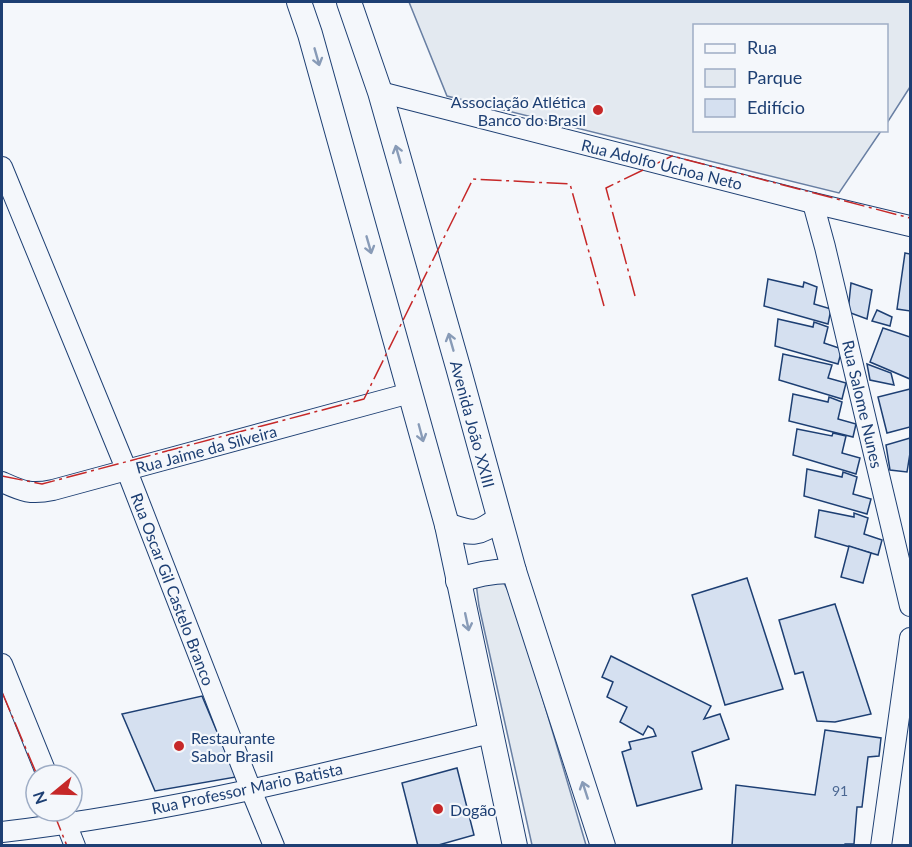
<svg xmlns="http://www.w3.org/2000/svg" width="912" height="847" viewBox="0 0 912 847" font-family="Lato,sans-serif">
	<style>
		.green { fill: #e3e9f0; stroke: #687fa3; stroke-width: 1.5 }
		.building { fill: #d5e0f0; stroke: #1d3f73; stroke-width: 1.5 }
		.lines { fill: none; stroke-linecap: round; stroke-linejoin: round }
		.minor-casing { stroke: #1d3f73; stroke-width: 22 }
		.major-casing { stroke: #1d3f73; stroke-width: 26 }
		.minor { stroke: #f4f7fb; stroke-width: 20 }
		.major { stroke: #f4f7fb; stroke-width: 24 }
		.power { stroke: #c62828; stroke-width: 1.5; stroke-dasharray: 21 4.5 3 4.5; stroke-linecap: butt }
		.oneway { stroke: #889bb7 }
		.poi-dot { fill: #c62828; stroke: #f4f7fb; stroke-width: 2 }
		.labels { text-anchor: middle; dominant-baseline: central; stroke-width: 4.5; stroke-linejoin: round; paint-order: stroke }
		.number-label { font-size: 14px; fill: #4b6792 }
		.poi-label { font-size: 16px; fill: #1d3f73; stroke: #f4f7fb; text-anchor: start }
		.street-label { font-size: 16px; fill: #1d3f73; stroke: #f4f7fb }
	</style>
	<rect width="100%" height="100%" fill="#f4f7fb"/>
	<g class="green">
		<polygon points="409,2 910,2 910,87 887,123 886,26 694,26 694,130 881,131 839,193 447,96"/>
		<polygon points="502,580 514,601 586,845 532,845 479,606 476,583"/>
	</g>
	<g class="building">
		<polygon points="905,253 910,254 910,311 897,309"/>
		<polygon points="768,279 803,287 804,282 817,287 814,304 831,309 828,324 764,306"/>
		<polygon points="851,283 872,290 867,319 848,312"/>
		<polygon points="877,310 892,317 890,326 872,321"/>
		<polygon points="778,319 813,327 814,322 828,327 824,343 842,349 838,364 775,346"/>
		<polygon points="883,328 910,337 910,379 870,362"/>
		<polygon points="783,354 832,365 828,378 846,383 842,399 779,380"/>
		<polygon points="867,364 891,373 894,385 870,380"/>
		<polygon points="910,389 910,427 887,433 878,397"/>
		<polygon points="793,394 828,402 829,397 842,402 838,419 856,424 853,437 789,421"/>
		<polygon points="797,429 832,436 833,433 846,436 842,453 860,458 856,474 793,455"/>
		<polygon points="910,438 910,453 907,472 890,470 886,445"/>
		<polygon points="807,469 842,477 843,472 857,477 853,494 871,499 867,514 804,496"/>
		<polygon points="819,510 854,517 854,513 868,518 864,534 882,540 878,555 815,537"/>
		<polygon points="849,546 871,553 863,583 841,577"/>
		<polygon points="747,578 783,689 725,705 692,595"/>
		<polygon points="835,604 871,714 835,722 817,721 803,672 795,674 779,620"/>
		<polygon points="611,656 711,706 704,719 720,714 729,739 692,752 702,789 637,806 622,752 631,749 629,742 656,736 653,729 648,726 643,735 620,722 627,707 607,697 613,682 602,677"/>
		<polygon points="202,696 236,777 155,791 122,714"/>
		<polygon points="825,730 881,738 879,756 868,757 862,807 857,807 854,844 845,844 844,846 732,846 736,785 815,795"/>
		<polygon points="457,768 474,835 435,846 418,846 402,783"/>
	</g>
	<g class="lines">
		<g class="minor-casing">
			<g id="minor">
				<polyline points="380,92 813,203 910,226"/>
				<polyline points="2,167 127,471 251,790 274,846"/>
				<polyline points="813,203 825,247 910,606"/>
				<path d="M2,482C22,491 30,495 53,490L410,393"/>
				<polyline points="2,664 47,775"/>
				<polyline points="61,811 75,846"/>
				<path d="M2,832C167,813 329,773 490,733"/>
				<polyline points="881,846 910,638"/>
			</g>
		</g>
		<g class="major-casing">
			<g id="major">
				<polyline points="299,2 310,34 447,525 515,846"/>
				<polyline points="349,2 380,92 458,367 514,571 603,846"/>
				<path d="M447,525C473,534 476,536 499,519"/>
				<path d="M458,581C476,574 494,571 514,571"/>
			</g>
		</g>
		<use href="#minor" class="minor"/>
		<use href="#major" class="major"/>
		<g class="power">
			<polyline points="635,296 606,188 672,156 910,218"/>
			<polyline points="2,476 42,484 364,399 473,179 570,184 604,306"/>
			<polyline points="2,692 37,775"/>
			<polyline points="53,811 67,846"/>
		</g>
	</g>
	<defs><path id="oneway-shaft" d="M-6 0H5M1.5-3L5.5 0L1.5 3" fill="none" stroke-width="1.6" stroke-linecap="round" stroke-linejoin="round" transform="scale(1.5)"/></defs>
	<g class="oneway">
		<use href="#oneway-shaft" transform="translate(317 57) rotate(74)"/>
		<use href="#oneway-shaft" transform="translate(398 154) rotate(-106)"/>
		<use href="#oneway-shaft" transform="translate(369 245) rotate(74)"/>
		<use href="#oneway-shaft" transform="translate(451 342) rotate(-106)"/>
		<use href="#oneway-shaft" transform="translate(421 433) rotate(75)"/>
		<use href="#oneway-shaft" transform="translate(467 622) rotate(78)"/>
		<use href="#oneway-shaft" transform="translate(585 790) rotate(-108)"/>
	</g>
	<g class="poi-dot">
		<circle cx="598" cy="110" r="6"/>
		<circle cx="179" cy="746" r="6"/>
		<circle cx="438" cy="809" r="6"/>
	</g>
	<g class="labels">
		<g class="number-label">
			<text x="840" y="790">91</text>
		</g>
		<g class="poi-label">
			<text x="586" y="101" text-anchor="end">Associação Atlética<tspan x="586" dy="18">Banco do Brasil</tspan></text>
			<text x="191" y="737">Restaurante<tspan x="191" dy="18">Sabor Brasil</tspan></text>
			<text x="450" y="809">Dogão</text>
		</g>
		<g class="street-label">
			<text transform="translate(662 164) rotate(14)">Rua Adolfo Uchoa Neto</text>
			<text transform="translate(863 404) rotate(77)">Rua Salome Nunes</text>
			<text transform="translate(473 424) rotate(75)">Avenida João XXIII</text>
			<text transform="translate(206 449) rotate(-15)">Rua Jaime da Silveira</text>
			<text transform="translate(173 589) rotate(69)">Rua Oscar Gil Castelo Branco</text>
			<text transform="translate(247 788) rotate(-12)">Rua Professor Mario Batista</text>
		</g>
	</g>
	<rect width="912" height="847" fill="none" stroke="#1d3f73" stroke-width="6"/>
	<rect x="693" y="24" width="195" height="108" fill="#f4f7fb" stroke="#9eadc5" stroke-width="1.5"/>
	<rect x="705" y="44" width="30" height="9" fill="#f4f7fb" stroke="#9eadc5" stroke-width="1.5"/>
	<text x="747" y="54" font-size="18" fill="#1d3f73">Rua</text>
	<rect x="705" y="69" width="30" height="18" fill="#e3e9f0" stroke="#9eadc5" stroke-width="1.5"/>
	<text x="747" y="84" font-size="18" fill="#1d3f73">Parque</text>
	<rect x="705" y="99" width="30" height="18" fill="#d5e0f0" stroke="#9eadc5" stroke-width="1.5"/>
	<text x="747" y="114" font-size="18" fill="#1d3f73">Edifício</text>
	<g transform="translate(54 793) rotate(251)"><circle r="28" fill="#f4f7fb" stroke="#9eadc5" stroke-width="1.5"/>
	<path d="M0-4.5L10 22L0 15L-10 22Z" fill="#c62828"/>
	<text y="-9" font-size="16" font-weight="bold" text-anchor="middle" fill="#1d3f73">N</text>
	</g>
</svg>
